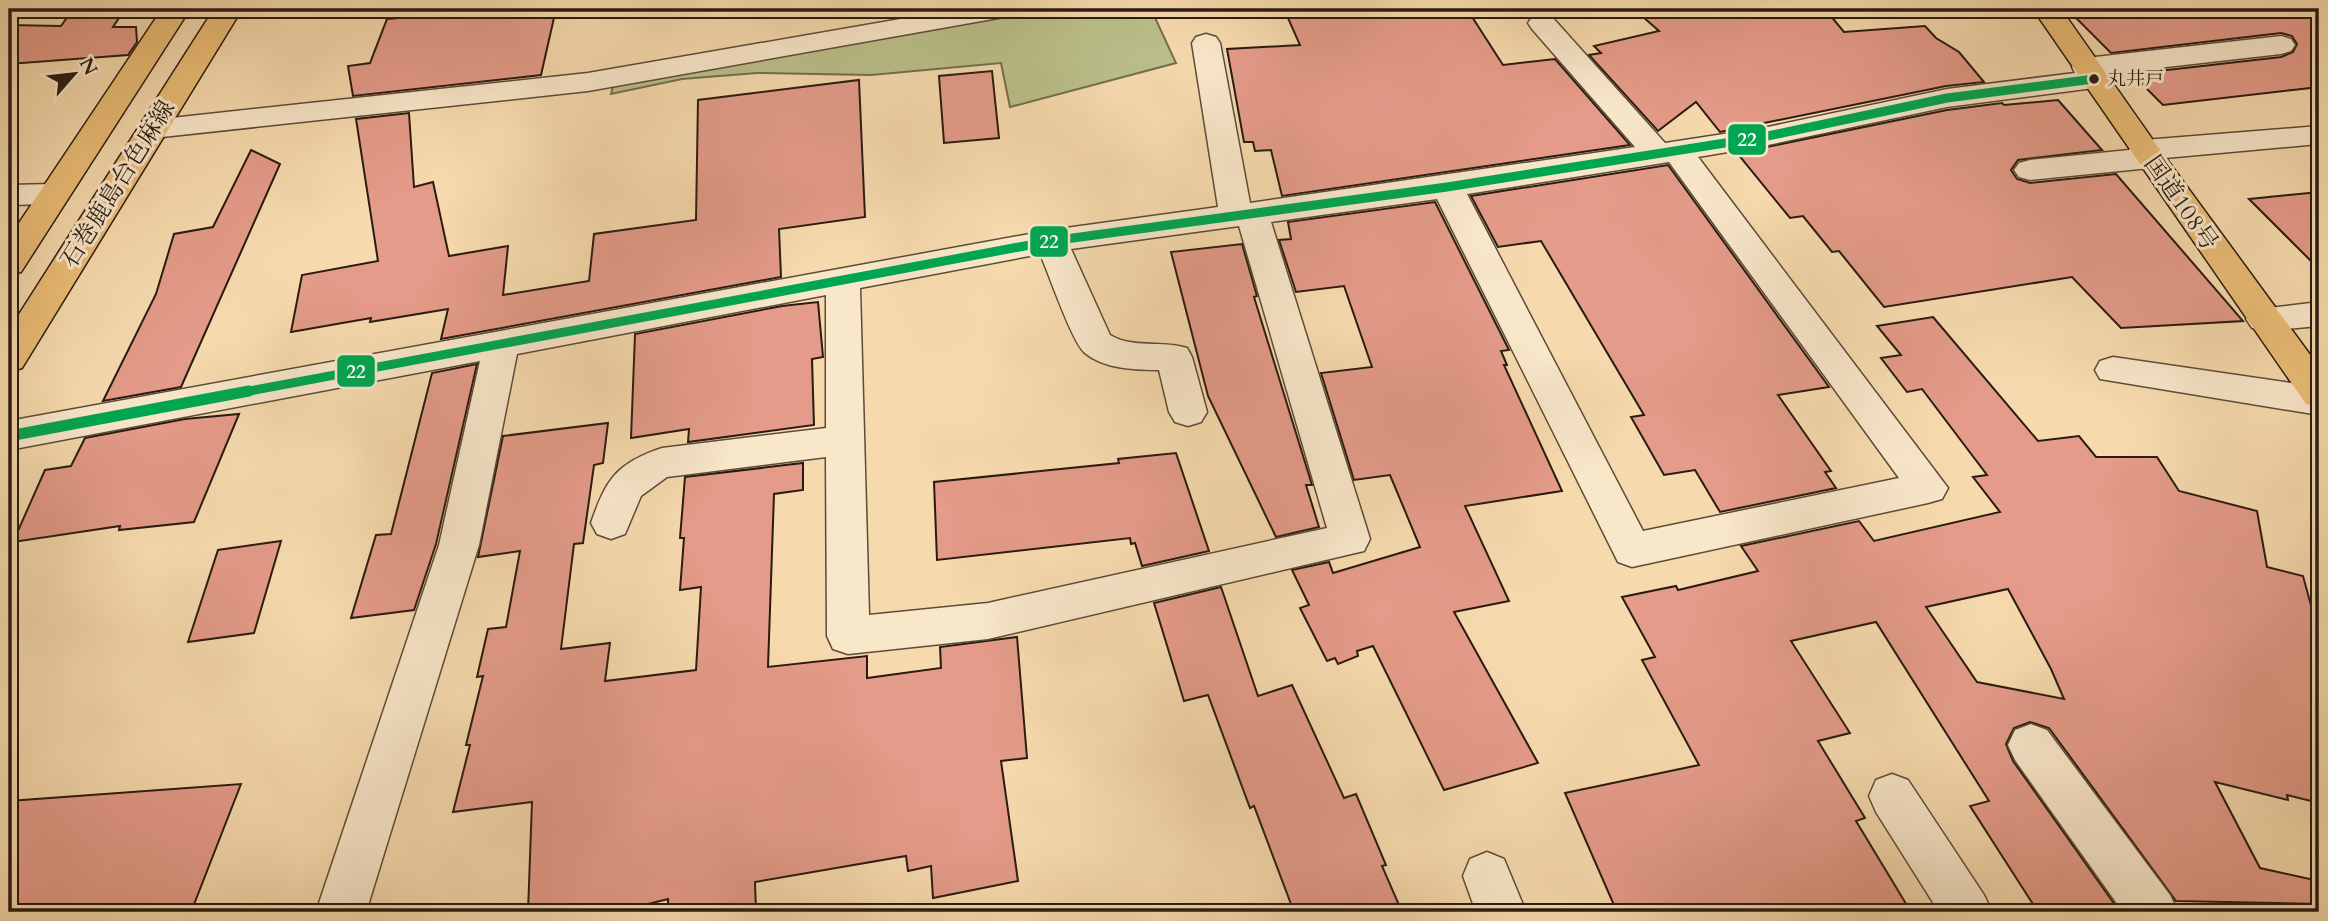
<svg xmlns="http://www.w3.org/2000/svg" width="2328" height="921" viewBox="0 0 2328 921" font-family="Cardo,'Noto Serif JP',serif">
	<style>
		.green { fill: #bbc08a; stroke: #726e4e; stroke-width: 2 }
		.building { fill: #e49b89; stroke: #291b11; stroke-width: 2; fill-rule: evenodd }
		.lines { fill: none; stroke-linecap: round; stroke-linejoin: round }
		.minor-casing { stroke: #5c4b38; stroke-width: 3 }
		.major-casing { stroke: #291b11; stroke-width: 3 }
		.highway-casing { stroke: #291b11; stroke-width: 3 }
		.minor { fill: #f9e7ca; fill-rule: evenodd }
		.major { fill: #ebbd76; fill-rule: evenodd }
		.highway { fill: #ebbd76; fill-rule: evenodd }
		.bus-1-far1-casing { stroke: #f9e7ca; stroke-width: 13 }
		.bus-1-casing { stroke: #f9e7ca; stroke-width: 17 }
		.bus-1-far1 { stroke: #00a651; stroke-width: 9 }
		.bus-1 { stroke: #00a651; stroke-width: 11 }
		.bus-dot { fill: #291b11; stroke: #f9e7ca; stroke-width: 2.5 }
		.labels { text-anchor: middle; dominant-baseline: central; stroke-width: 6; stroke-linejoin: round; paint-order: stroke }
		.far-bus-label { font-size: 19px; fill: #291b11; stroke: #f9e7ca; text-anchor: start }
		.street-label { font-size: 24px; fill: #291b11; stroke: #f9e7ca }
		.line-badge { stroke: #f9e7ca; stroke-width: 2.5 }
		.badge-label { font-size: 19px; text-anchor: middle; font-weight: bold; fill: #fff }
	</style>
	<rect width="100%" height="100%" fill="#f6daad"/>
	<filter id="stains"><feTurbulence type="fractalNoise" baseFrequency=".00286" numOctaves="4"/><feColorMatrix values="0 0 0 0 .2 0 0 0 0 .09 0 0 0 0 .02 0 0 0 .5 -.17"/></filter>
	<radialGradient id="worn" r=".72"><stop offset=".6" stop-color="#630" stop-opacity="0"/><stop offset="1" stop-color="#630" stop-opacity=".3"/></radialGradient>
	<polygon class="green" points="1027,9 1151,9 1176,63 1010,107 1001,63 871,75 757,73 682,79 611,94 613,86"/>
	<g class="building">
		<polygon points="73,9 125,9 113,27 136,27 137,42 128,55 9,64 9,25 61,26"/>
		<polygon points="412,9 556,9 541,75 353,96 348,66 370,63 387,19 409,17"/>
		<polygon points="1284,9 1467,9 1503,65 1555,59 1630,145 1282,196 1271,150 1255,151 1253,142 1244,142 1227,49 1300,45"/>
		<polygon points="1634,9 1825,9 1844,32 1925,26 1936,38 1959,52 1984,82 1946,86 1720,132 1696,102 1658,131 1589,55 1601,53 1594,46 1659,31"/>
		<polygon points="2183,9 2319,9 2319,87 2163,105 2132,74 2281,57 2293,52 2297,44 2292,36 2281,33 2111,53 2073,15"/>
		<polygon points="992,71 999,138 944,143 939,76"/>
		<polygon points="859,80 865,217 779,229 781,277 441,339 448,309 370,322 371,318 291,332 302,275 378,261 356,119 409,113 414,187 433,182 449,256 508,246 503,295 589,281 594,234 696,220 698,100"/>
		<polygon points="2058,100 2102,150 2018,160 2011,170 2017,179 2030,183 2116,174 2243,321 2121,328 2072,277 1884,307 1839,251 1832,252 1803,216 1790,218 1737,153 1947,110 2002,103 2004,105"/>
		<polygon points="251,150 280,164 181,387 103,401 156,294 174,234 213,227"/>
		<polygon points="1668,165 1829,387 1778,395 1831,471 1825,472 1836,488 1720,512 1695,470 1664,475 1631,417 1644,415 1541,241 1498,247 1471,196"/>
		<polygon points="2319,192 2319,269 2249,199"/>
		<polygon points="1435,202 1509,350 1501,351 1507,365 1504,365 1562,491 1465,506 1509,601 1454,612 1538,763 1444,790 1373,646 1357,651 1358,656 1338,664 1335,658 1327,661 1300,608 1309,605 1292,570 1329,562 1333,573 1420,547 1390,475 1354,480 1321,373 1372,367 1344,286 1296,292 1279,240 1291,239 1288,222"/>
		<polygon points="1242,244 1257,296 1254,297 1312,485 1306,485 1319,527 1276,537 1208,396 1171,252"/>
		<polygon points="818,302 823,357 812,359 814,425 688,442 689,429 631,438 635,334 782,306"/>
		<path d="M1933,317L2038,441L2079,436L2096,457H2157L2179,491L2257,511L2267,567L2303,576L2319,635V803L2287,795L2288,800L2215,782L2260,868L2319,881V904L2176,901L2049,728L2030,722L2014,728L2006,744L2013,761L2120,912H2038L1970,806L1989,801L1876,622L1791,641L1850,733L1818,741L1865,818L1856,821L1911,912H1617L1565,793L1699,765L1642,660L1655,657L1622,597L1676,586L1678,590L1758,571L1741,546L1859,521L1874,541L2000,512L1973,477L1987,475L1922,389L1907,392L1881,358L1901,355L1877,326ZM2008,589L2051,669L2064,699L1977,682L1926,607Z"/>
		<polygon points="477,364 436,544 414,610 351,618 376,535 391,534 432,373"/>
		<polygon points="239,414 194,522 119,530 120,526 13,542 45,470 71,466 85,438 185,419"/>
		<polygon points="608,423 603,463 594,465 583,543 574,544 561,649 610,643 605,681 696,670 701,587 680,590 684,538 680,538 685,477 803,463 803,490 774,494 768,667 867,656 867,678 941,668 940,647 1017,637 1027,758 1001,761 1018,881 933,898 931,866 908,871 906,856 755,882 756,912 668,912 668,899 616,912 528,912 532,802 453,812 470,745 466,745 483,676 477,677 488,629 506,627 520,551 478,557 503,436"/>
		<polygon points="1176,453 1209,551 1142,566 1135,543 1131,544 1130,538 937,560 934,482 1119,463 1118,459"/>
		<polygon points="281,541 254,633 188,642 218,550"/>
		<polygon points="1221,587 1258,696 1292,685 1344,798 1356,794 1386,865 1382,866 1402,912 1294,912 1254,806 1250,808 1208,695 1184,701 1154,603"/>
		<polygon points="241,784 191,912 9,912 9,801"/>
	</g>
	<g class="lines">
		<g class="minor-casing">
			<g id="minor">
				<polygon points="958,9 1018,9 1014,15 1004,17 588,91 153,138 142,136 138,129 142,122 153,120 588,73"/>
				<path d="M1542,15L1552,17L1665,143L1763,128L1947,89L2075,73L2072,67L2076,61L2086,58L2281,36L2291,39L2295,45L2291,51L2281,54L2105,74L2109,79L2104,85L2094,88L1947,107L1763,146L1698,157L1948,488L1942,499L1928,503L1632,567L1618,562L1437,199L1271,222L1370,539L1364,551L988,639L848,654L833,649L827,636L826,457L667,477L641,496L625,534L611,539L597,534L591,523C606,479 617,463 662,448L826,428V295L517,354L479,545L366,912H316L439,545L480,361L9,450V421L1051,230L1218,207L1192,43L1196,37L1206,34L1216,37L1220,43L1250,203L1635,147L1532,29L1528,23L1532,17ZM1669,162L1899,478L1643,531L1467,194ZM1239,226L1327,528L988,603L869,615L860,288L1040,254C1049,274 1072,342 1085,353C1104,369 1136,370 1159,370L1169,412L1175,422L1188,426L1201,422L1207,412L1192,357L1187,348C1162,340 1133,349 1110,335L1071,249Z"/>
				<polygon points="2319,126 2319,144 2165,158 2161,165 2150,168 2030,180 2019,177 2014,170 2019,163 2030,160 2129,150 2133,143 2144,140"/>
				<polygon points="53,184 64,187 69,194 64,201 53,204 9,205 9,185"/>
				<polygon points="2319,302 2319,326 2264,331 2252,328 2246,319 2252,310"/>
				<polygon points="2113,357 2319,387 2319,415 2100,379 2095,370 2100,361"/>
				<polygon points="2031,724 2047,730 2170,895 2178,912 2123,912 2015,760 2008,745 2015,730"/>
				<polygon points="1892,774 1908,780 1984,895 1992,912 1939,912 1876,812 1869,796 1876,780"/>
				<polygon points="1487,852 1504,859 1526,912 1476,912 1463,876 1470,859"/>
			</g>
		</g>
		<g class="major-casing">
			<g id="major">
				<polygon points="162,9 190,9 21,272 9,275 9,238"/>
				<polygon points="214,9 242,9 22,368 9,372 9,330"/>
			</g>
		</g>
		<g class="highway-casing">
			<polygon id="highway" points="2033,9 2061,9 2155,143 2319,367 2319,408 2306,404"/>
		</g>
		<use href="#minor" class="minor"/>
		<use href="#major" class="major"/>
		<use href="#highway" class="highway"/>
		<g class="bus-1-far1-casing">
			<polyline id="bus-1-far1" points="239,393 1051,241 1447,187 1763,137 1947,98 2094,79"/>
		</g>
		<g class="bus-1-casing">
			<polyline id="bus-1" points="9,436 249,391"/>
		</g>
		<use href="#bus-1-far1" class="bus-1-far1"/>
		<use href="#bus-1" class="bus-1"/>
	</g>
	<circle class="bus-dot" cx="2094" cy="79" r="6"/>
	<g class="labels">
		<g class="far-bus-label">
			<text x="2107" y="79">丸井戸</text>
		</g>
		<g class="street-label">
			<text transform="translate(118 184) rotate(-58)">石巻鹿島台色麻線</text>
			<text transform="translate(2181 203) rotate(55)">国道108号</text>
		</g>
	</g>
	<g class="line-badge">
		<rect x="1727" y="123" width="40" height="33" rx="7" fill="#00a651"/>
		<rect x="1029" y="225" width="40" height="33" rx="7" fill="#00a651"/>
		<rect x="336" y="354" width="40" height="34" rx="7" fill="#00a651"/>
	</g>
	<g class="badge-label">
		<text x="1747" y="146">22</text>
		<text x="1049" y="248">22</text>
		<text x="356" y="378">22</text>
	</g>
	<rect width="2328" height="921" fill="none" stroke="#f6daad" stroke-width="35"/>
	<rect x="10" y="10" width="2307" height="900" fill="none" stroke="#291b11" stroke-width="3.5"/>
	<rect x="18" y="18" width="2293" height="886" fill="none" stroke="#291b11" stroke-width="2"/>
	<g transform="translate(74 74) rotate(62)" stroke="#f9e7ca" stroke-width="5" paint-order="stroke">
	<path d="M0-5L12 26L0 18L-12 26Z" fill="#291b11"/>
	<text y="-10" font-size="19" font-weight="bold" text-anchor="middle" fill="#291b11">N</text>
	</g>
	<rect width="100%" height="100%" filter="url(#stains)"/>
	<rect width="100%" height="100%" fill="url(#worn)"/>
</svg>
